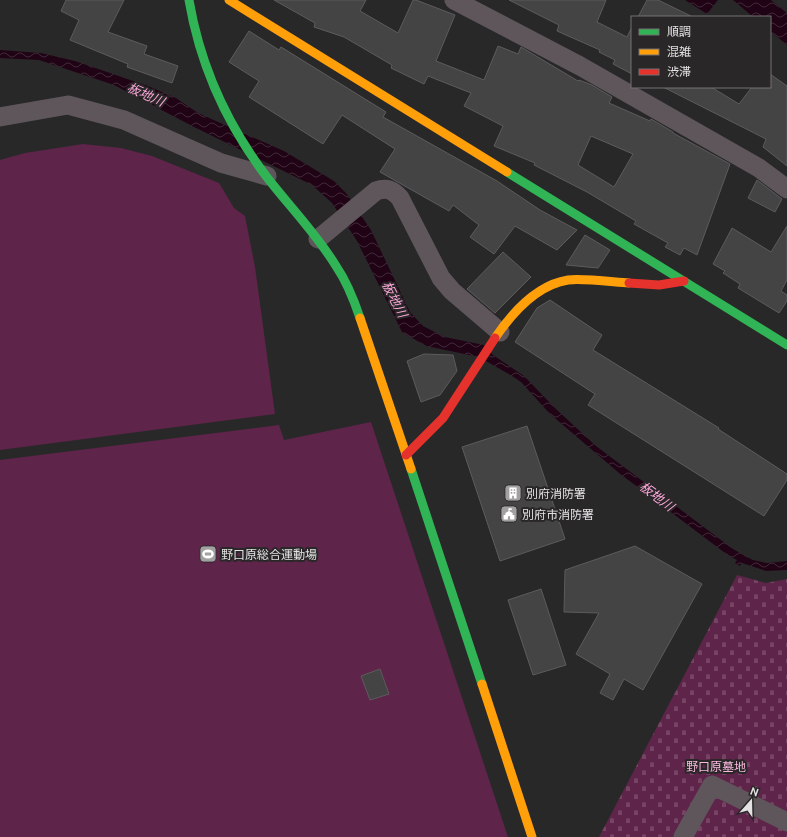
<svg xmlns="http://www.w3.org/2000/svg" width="787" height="837" viewBox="0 0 787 837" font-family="Ubuntu,'Noto Sans JP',sans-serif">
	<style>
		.cemetery { fill: url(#cemetery-stones) }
		.garden { fill: #5e244a }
		.water { fill: url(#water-waves) }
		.building { fill: #454444; stroke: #5d5b5c; fill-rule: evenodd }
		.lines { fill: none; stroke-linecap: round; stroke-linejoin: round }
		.street { stroke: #5f565c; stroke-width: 19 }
		.fast { stroke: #30b455; stroke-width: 9 }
		.slow { stroke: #ff9f0a; stroke-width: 9 }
		.jam { stroke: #e5322d; stroke-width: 9 }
		.labels { text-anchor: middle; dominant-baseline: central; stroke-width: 4; stroke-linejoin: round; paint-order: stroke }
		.poi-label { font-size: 12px; fill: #e3e1e2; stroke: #2a2729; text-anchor: start }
		.park-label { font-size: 12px; fill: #f8b8dd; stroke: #2a2729 }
		.water-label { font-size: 13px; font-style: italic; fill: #fca8da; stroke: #2a2729 }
	</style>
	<defs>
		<pattern id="cemetery-stones" width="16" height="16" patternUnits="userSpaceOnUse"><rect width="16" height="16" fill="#5e244a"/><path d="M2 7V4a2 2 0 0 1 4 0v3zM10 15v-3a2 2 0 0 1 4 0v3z" fill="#754464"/></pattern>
		<pattern id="water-waves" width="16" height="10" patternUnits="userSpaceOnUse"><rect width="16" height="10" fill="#200416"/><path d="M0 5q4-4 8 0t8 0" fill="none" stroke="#402838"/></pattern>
	</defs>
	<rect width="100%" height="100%" fill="#292829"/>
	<polygon class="cemetery" points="737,575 766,583 787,579 787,837 599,837"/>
	<g class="garden">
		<polygon points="83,144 121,148 152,156 219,183 234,208 245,216 255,267 275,414 0,450 0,160 25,153"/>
		<polygon points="371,422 508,837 0,837 0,460 279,425 284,440"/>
	</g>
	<g class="water">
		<polygon points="685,0 718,0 707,14"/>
		<polygon points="733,0 771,0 787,13 787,45 770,31 770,17 753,17"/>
		<polygon points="0,50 41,53 75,61 148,86 176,98 198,113 284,151 334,181 346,193 371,230 410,312 423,326 445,337 484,345 493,355 524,376 556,409 596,446 733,549 753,560 767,563 787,561 787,570 766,571 742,563 740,566 735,563 737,560 729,556 619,473 550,414 521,382 512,376 479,357 426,346 402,332 357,241 332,203 312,185 194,127 114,85 39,60 0,58"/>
	</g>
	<g class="building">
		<polygon points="66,0 124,0 108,32 147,46 144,54 178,66 172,83 127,67 128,64 70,40 79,20 61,11"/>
		<path d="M274,0H366L360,11L398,33L413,0H416L455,15L436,61L484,80L498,46L518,54L521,47L578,81L579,80L592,85L612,97L609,103L650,121L651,119L673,132V133L730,164L697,255L684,248L680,255L665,247L668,243L634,224L636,221L587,192L534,165L535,163L494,146L503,126L464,106L471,93L428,76L424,84L391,68L392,65L344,37L314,27L315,23ZM591,136L633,154L614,187L578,165Z"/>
		<polygon points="509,0 606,0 597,22 627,37 632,27 632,74 613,64 615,60 599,52 600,50 557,31 559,25"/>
		<polygon points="647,0 658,0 693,17 638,17"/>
		<polygon points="249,31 279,50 281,47 386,112 383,117 497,181 540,210 577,230 557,250 515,226 494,254 470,237 479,225 453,205 449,211 380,172 395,149 342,115 323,144 249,97 259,81 229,62"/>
		<polygon points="770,74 787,86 787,166 763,147 766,139 663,87 711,87 739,104 752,87 770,87"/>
		<polygon points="757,180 782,199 775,212 748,198"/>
		<polygon points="787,226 787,280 781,291 787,295 787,301 779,313 738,288 740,284 723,273 725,271 713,264 732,228 771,252"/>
		<polygon points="585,235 610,250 598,268 566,265"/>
		<polygon points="503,252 531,277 495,313 467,289"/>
		<polygon points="550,300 602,335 593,350 719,428 718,429 787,474 787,480 764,516 588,405 595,394 515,342 537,308"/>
		<polygon points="424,354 453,355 457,371 440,395 421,402 407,361"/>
		<polygon points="527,426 565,539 500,561 462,447"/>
		<polygon points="635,546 702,584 643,690 624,679 613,700 600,693 610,674 576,654 599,613 564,612 565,570"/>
		<polygon points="541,589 566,665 533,675 508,600"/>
		<polygon points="380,669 389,694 370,700 361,676"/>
	</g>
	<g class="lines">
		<g class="street">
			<polyline points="454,0 580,66 759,168 787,189"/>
			<polyline points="0,117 68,105 124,120 221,163 267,176"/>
			<path d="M318,239L376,191C387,187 393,190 400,198L441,278L452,291L500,332"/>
			<polyline points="683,837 712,785 787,822"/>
		</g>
		<g class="fast">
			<path d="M189,0C200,65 226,123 266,176C289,206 316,233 336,266C347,282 354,300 360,318"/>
			<polyline points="507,172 787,345"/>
			<polyline points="411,469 482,684"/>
		</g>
		<g class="slow">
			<polyline points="229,0 507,172"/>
			<polyline points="360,318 411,469"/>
			<path d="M495,338C512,313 536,285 568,280C582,278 613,282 629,283"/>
			<polyline points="482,684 532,837"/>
		</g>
		<g class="jam">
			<polyline points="629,283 659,285 684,281"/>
			<polyline points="406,455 443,418 495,338"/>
		</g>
	</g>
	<defs>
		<g id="building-square" transform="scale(0.9)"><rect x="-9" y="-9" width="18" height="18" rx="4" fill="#a2a0a1" stroke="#2a2729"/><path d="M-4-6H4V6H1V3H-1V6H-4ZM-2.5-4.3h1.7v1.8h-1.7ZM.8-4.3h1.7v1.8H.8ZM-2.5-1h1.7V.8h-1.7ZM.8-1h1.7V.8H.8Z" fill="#fff"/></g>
		<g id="civic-square" transform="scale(0.9)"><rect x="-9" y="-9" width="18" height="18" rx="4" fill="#a2a0a1" stroke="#2a2729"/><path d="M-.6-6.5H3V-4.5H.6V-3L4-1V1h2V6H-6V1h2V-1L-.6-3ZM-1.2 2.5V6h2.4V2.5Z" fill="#fff"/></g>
		<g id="stadium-square" transform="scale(0.9)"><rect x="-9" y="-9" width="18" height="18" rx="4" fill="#a2a0a1" stroke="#2a2729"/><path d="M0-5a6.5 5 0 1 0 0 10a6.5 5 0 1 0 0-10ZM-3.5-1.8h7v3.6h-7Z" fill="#fff"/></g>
	</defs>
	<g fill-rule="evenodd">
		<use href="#building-square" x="513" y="493"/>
		<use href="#civic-square" x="509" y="514"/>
		<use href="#stadium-square" x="208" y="554"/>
	</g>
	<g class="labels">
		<g class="poi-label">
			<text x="526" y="493">別府消防署</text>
			<text x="522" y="514">別府市消防署</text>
			<text x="221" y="554">野口原総合運動場</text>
		</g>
		<g class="park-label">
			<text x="716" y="766">野口原墓地</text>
		</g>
		<g class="water-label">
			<text transform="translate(146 94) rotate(24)">板地川</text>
			<text transform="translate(395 299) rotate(63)">板地川</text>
			<text transform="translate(657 496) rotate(37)">板地川</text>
		</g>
	</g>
	<rect x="631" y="16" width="140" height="72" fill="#2a2729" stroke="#747173"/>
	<rect x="639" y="29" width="20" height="6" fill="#30b455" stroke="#747173"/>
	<text x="667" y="36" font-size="12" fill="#e3e1e2">順調</text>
	<rect x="639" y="49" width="20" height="6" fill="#ff9f0a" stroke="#747173"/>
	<text x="667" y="56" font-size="12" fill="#e3e1e2">混雑</text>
	<rect x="639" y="69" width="20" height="6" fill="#e5322d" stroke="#747173"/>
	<text x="667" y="76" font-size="12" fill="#e3e1e2">渋滞</text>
	<g transform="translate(751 801) rotate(20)" stroke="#2a2729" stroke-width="3" paint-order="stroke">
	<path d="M0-3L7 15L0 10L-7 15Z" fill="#e3e1e2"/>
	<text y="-6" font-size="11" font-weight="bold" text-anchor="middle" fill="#e3e1e2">N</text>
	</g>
</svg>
